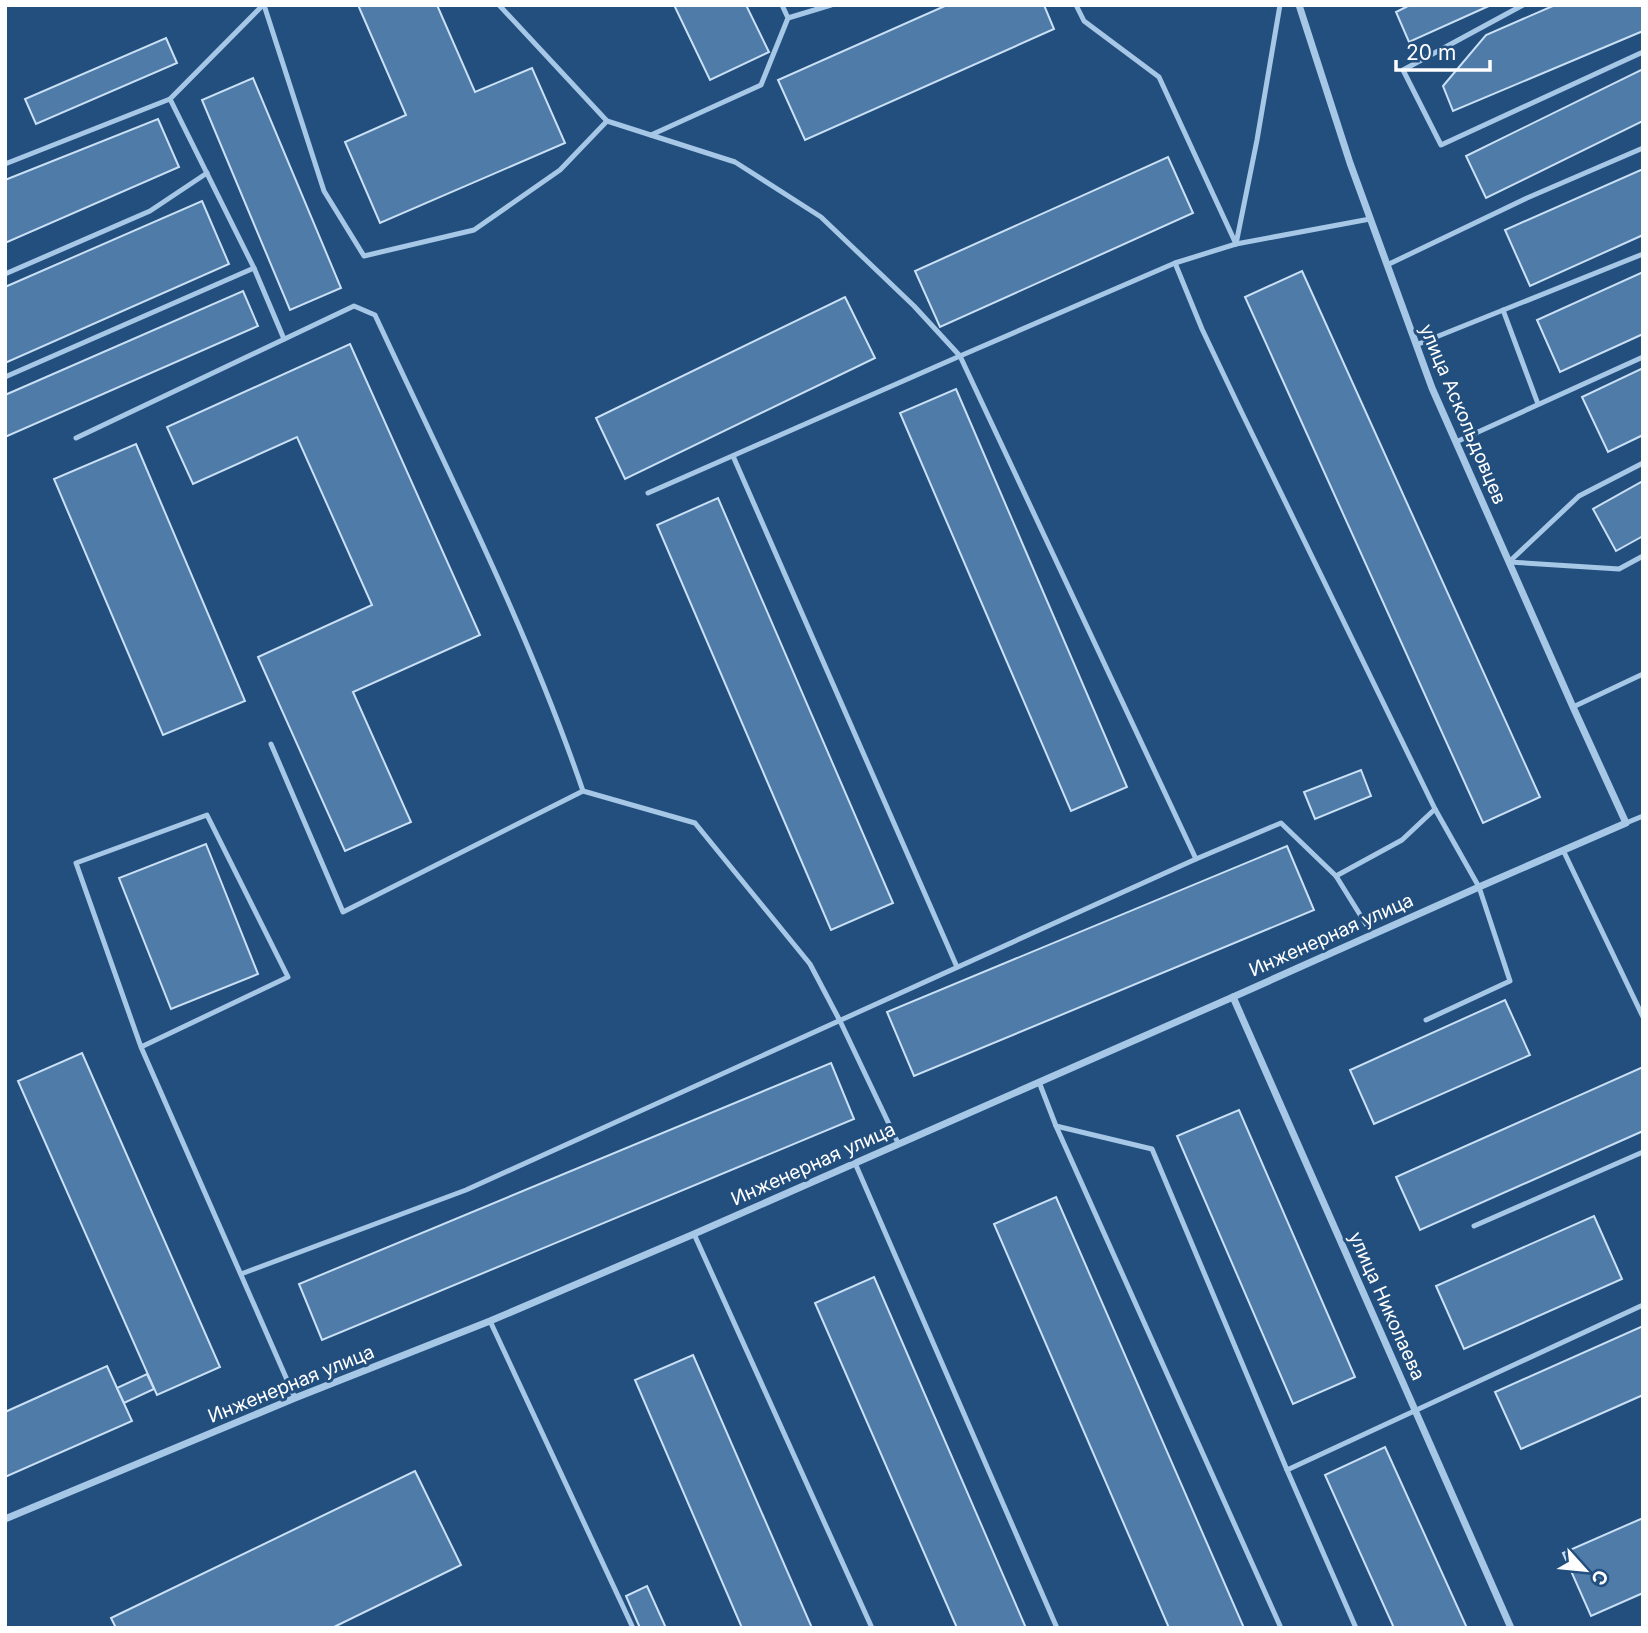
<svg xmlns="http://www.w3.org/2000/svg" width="1648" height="1633" viewBox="0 0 1648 1633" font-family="Inter,sans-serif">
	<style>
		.building { fill: #4f7ba9; stroke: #cae0f5; stroke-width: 2 }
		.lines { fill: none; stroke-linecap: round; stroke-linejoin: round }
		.service { stroke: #a6c7e6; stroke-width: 5 }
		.minor { stroke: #a6c7e6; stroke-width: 7 }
		.labels { text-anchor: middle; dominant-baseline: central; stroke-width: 6; stroke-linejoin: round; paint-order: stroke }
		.street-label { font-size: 19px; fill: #fff; stroke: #224f7e }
	</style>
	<rect width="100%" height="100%" fill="#224f7e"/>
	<g class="building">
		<polygon points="358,5 437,5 475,92 532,68 565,143 380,223 345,142 406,115"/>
		<polygon points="674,5 746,5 769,52 710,80"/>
		<polygon points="947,5 1044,5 1054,29 805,140 778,80"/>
		<polygon points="1410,5 1491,5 1409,42 1396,12"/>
		<polygon points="1555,5 1643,5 1643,31 1453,111 1443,86 1486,35"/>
		<polygon points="166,38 177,63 36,124 25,99"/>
		<polygon points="1643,69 1643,121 1486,198 1466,156"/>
		<polygon points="253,78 341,288 290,310 202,100"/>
		<polygon points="158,119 179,167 5,243 5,180"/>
		<polygon points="1168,157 1193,213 940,327 915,271"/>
		<polygon points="1643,169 1643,235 1530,286 1505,230"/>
		<polygon points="202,201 229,264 5,363 5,287"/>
		<polygon points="1302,271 1540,797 1483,823 1245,297"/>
		<polygon points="1643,272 1643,334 1560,372 1537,320"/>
		<polygon points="243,291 258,326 5,437 5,395"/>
		<polygon points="845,297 875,358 625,479 596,418"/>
		<polygon points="350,344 480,635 353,692 411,822 345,851 258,657 372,605 297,437 193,484 167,427"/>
		<polygon points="1643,368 1643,435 1608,452 1582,397"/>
		<polygon points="956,389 1127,787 1071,811 900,413"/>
		<polygon points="136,444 245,701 163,735 54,479"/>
		<polygon points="1643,481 1643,536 1616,551 1593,509"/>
		<polygon points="718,498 893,903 831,930 657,525"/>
		<polygon points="1361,770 1371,796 1315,819 1304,792"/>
		<polygon points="206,844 258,974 171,1009 119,878"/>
		<polygon points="1287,846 1314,910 914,1076 887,1012"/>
		<polygon points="1505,1000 1530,1055 1374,1124 1350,1070"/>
		<polygon points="82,1053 220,1367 157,1395 18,1081"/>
		<polygon points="831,1063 854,1119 322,1340 299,1284"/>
		<polygon points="1643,1067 1643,1131 1420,1230 1396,1177"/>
		<polygon points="1239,1110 1355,1377 1293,1404 1177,1136"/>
		<polygon points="1056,1197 1244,1628 1169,1628 994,1224"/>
		<polygon points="1594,1216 1622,1279 1464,1349 1436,1286"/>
		<polygon points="874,1277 1026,1628 957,1628 815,1303"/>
		<polygon points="1643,1326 1643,1395 1521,1449 1495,1392"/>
		<polygon points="693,1355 812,1628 742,1628 635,1380"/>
		<polygon points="107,1366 132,1421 5,1477 5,1412"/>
		<polygon points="147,1374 154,1389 124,1403 117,1388"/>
		<polygon points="1385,1447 1467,1628 1394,1628 1325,1475"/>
		<polygon points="415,1471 461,1565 332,1628 116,1628 111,1618"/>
		<polygon points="1643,1518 1643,1593 1591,1616 1563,1553"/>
		<polygon points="647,1586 666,1628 640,1628 626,1596"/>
	</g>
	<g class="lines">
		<g class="service">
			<polyline points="264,5 324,191 364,256 474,230 560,170 607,121"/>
			<polyline points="499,5 607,121 735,162 821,217 914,306 960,356 1196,859"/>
			<polyline points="782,5 788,18 831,5"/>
			<polyline points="1076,5 1084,21 1159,77 1236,244"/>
			<polyline points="1523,5 1403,70 1441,145 1643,52"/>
			<polyline points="170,99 263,5"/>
			<polyline points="651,135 761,85 788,18"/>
			<polyline points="5,164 170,99 254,268 284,339"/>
			<polyline points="1236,244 1257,140 1280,5"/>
			<polyline points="1175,263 1202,329 1241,411 1435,809 1479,887 1510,981 1426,1020"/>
			<polyline points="1387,265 1527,198 1643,148"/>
			<polyline points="5,274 150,211 207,173"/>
			<polyline points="1503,310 1538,404"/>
			<polyline points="1416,345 1643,254"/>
			<polyline points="5,377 254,268"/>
			<path d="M76,438L354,306L375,315C448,472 527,627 583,791"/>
			<polyline points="1456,442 1643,357"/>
			<polyline points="733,456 957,967"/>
			<polyline points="648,493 960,356 1175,263 1236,244 1370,219"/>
			<polyline points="1509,562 1579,496 1643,463"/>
			<polyline points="1509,562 1619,569 1643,556"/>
			<polyline points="1573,707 1643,674"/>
			<polyline points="271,744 343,912 583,791 695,823 810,964 840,1021 898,1143"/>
			<polyline points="1626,823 1643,816"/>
			<polyline points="1563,850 1643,1017"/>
			<polyline points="1336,876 1402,840 1435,809"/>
			<polyline points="141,1047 288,977 207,815 76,863 141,1047 295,1398"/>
			<polyline points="1039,1082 1056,1126 1152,1149 1287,1470 1356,1628"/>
			<polyline points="1056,1126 1281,1628"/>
			<polyline points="855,1163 1057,1628"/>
			<polyline points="1474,1226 1643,1152"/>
			<polyline points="694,1234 872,1628"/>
			<polyline points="241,1274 466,1190 1196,859 1281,823 1336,876 1372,934"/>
			<polyline points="490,1321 633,1628"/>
			<polyline points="1287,1470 1643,1305"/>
		</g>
		<g class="minor">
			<polyline points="1233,997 1511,1628"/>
			<polyline points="5,1519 295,1398 490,1321 694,1234 1233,997 1479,887 1626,823 1573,707 1432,388 1350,163 1299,5"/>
		</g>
	</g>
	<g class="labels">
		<g class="street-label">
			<text transform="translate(1463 414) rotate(67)">улица Аскольдовцев</text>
			<text transform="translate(1331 935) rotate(-24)">Инженерная улица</text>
			<text transform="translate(813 1164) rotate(-24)">Инженерная улица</text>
			<text transform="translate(1387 1306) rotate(66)">улица Николаева</text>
			<text transform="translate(291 1384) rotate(-22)">Инженерная улица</text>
		</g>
	</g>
	<rect width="1648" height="1633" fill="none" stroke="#ffffff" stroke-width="14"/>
	<g transform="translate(1585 1570) rotate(117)" stroke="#224f7e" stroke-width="5" paint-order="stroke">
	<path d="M0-5L12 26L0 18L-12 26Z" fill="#ffffff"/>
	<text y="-10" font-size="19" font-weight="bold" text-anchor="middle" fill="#ffffff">С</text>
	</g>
	<path d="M1396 60v10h94v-10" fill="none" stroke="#ffffff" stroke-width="3.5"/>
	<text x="1406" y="60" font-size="21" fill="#ffffff" stroke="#224f7e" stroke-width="5" paint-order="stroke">20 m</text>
</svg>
